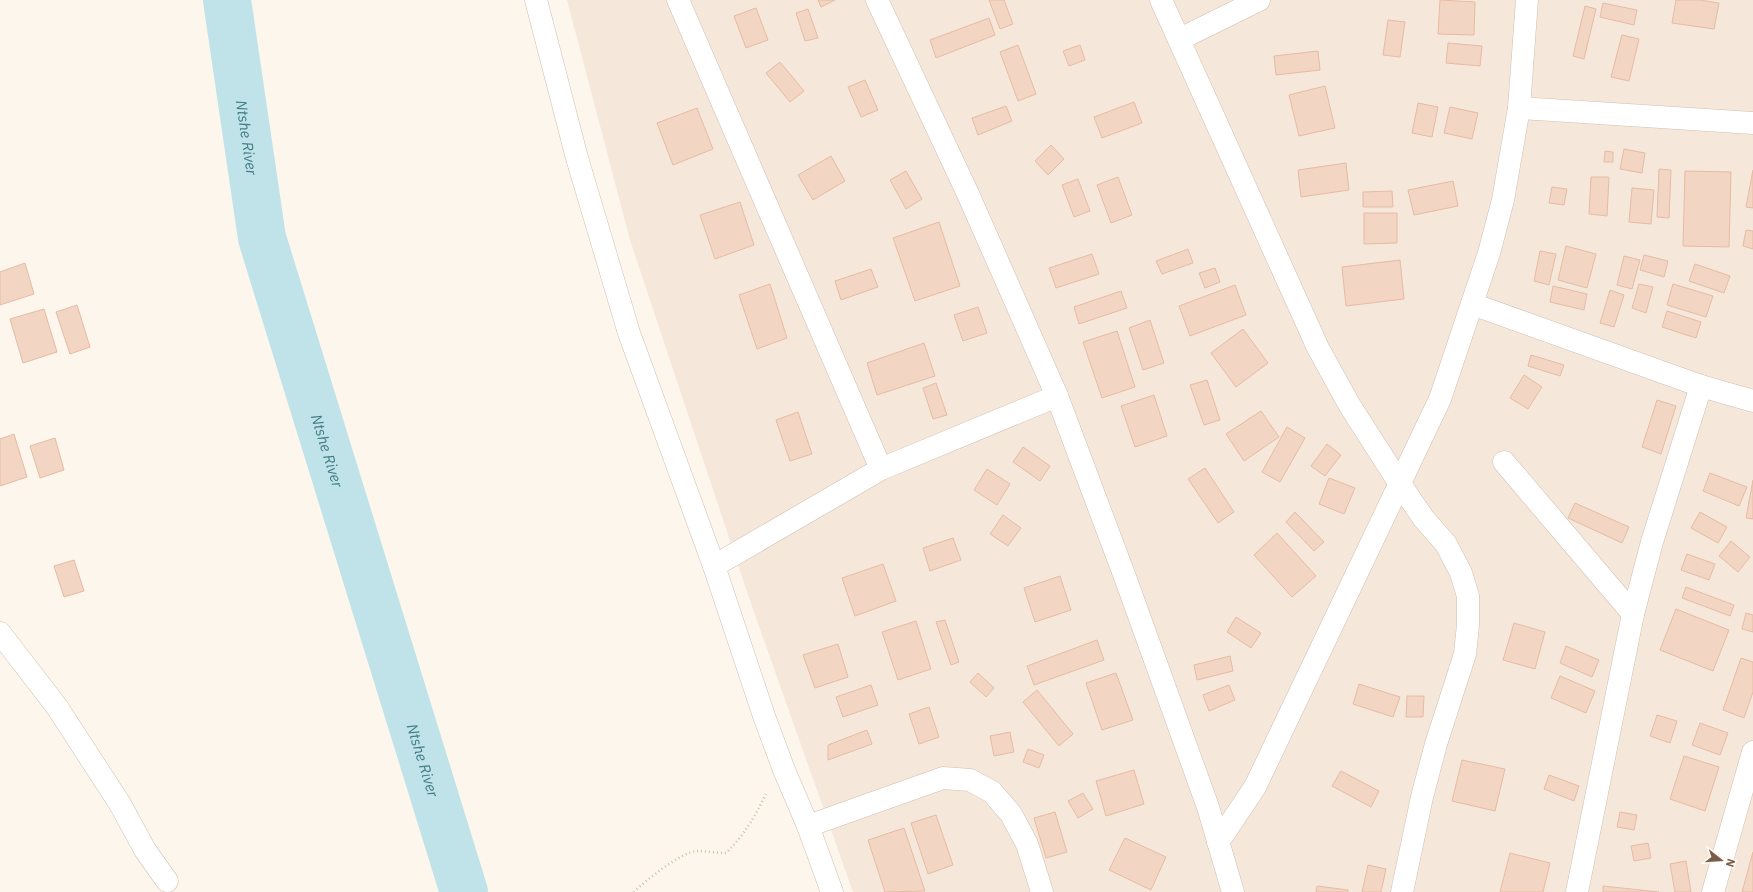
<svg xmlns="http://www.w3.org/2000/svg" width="1753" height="892" viewBox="0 0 1753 892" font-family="'IBM Plex Sans',sans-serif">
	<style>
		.residential { fill: #f5e8da }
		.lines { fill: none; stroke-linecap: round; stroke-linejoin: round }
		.river { stroke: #bfe3e8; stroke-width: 48 }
		.building { fill: #f3d5c3; stroke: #e6bba3 }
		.minor-casing { stroke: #d1beb0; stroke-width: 23 }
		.path { stroke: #d9b8a5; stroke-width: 2.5; stroke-dasharray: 1 3; stroke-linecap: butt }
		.minor { stroke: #fff; stroke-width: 22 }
		.labels { text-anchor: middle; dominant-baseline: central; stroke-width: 3; stroke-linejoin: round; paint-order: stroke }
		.water-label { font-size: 15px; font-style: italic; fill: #437c86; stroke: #fffaf3 }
	</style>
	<rect width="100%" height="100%" fill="#fdf6ec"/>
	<polygon class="residential" points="567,0 1753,0 1753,892 853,892 749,598 630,240"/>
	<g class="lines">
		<path class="river" id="s1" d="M227,0L262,238L464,892"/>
	</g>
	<g class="building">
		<polygon points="818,0 835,0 821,7"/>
		<polygon points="989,0 1004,0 1013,24 1000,29"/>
		<polygon points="1440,0 1475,2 1474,35 1438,34"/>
		<polygon points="1676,0 1700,0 1719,3 1714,29 1672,23"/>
		<polygon points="1603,3 1637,10 1634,25 1600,17"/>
		<polygon points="1585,6 1596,9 1584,59 1573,56"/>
		<polygon points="756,8 768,40 746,48 734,16"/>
		<polygon points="808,9 818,38 805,41 796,13"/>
		<polygon points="989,18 995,35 936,58 930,40"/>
		<polygon points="1388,20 1405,22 1400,57 1383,55"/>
		<polygon points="1622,35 1639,39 1629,81 1611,77"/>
		<polygon points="1448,43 1482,46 1480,66 1446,63"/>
		<polygon points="1018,45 1036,94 1018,101 1000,52"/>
		<polygon points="1080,45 1085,60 1069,66 1063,51"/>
		<polygon points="1318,51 1320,70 1276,75 1274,56"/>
		<polygon points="780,62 804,91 790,102 766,73"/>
		<polygon points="865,80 878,110 861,117 848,87"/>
		<polygon points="1325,86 1335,128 1299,136 1289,95"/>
		<polygon points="1134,102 1142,123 1102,138 1094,117"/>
		<polygon points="1418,103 1438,107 1432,137 1412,133"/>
		<polygon points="1006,106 1012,121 978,135 972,118"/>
		<polygon points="1450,107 1478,113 1472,139 1444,133"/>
		<polygon points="697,108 713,149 673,165 657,123"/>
		<polygon points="1051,145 1064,159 1048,175 1035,161"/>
		<polygon points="1624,149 1645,153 1642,173 1620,169"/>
		<polygon points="1605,151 1613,152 1613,162 1604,162"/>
		<polygon points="831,156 845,181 813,200 798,175"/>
		<polygon points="1346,163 1349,190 1301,197 1298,170"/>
		<polygon points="1659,169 1671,170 1669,218 1657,217"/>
		<polygon points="1753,170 1753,208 1746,207"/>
		<polygon points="906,171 922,199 906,209 890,180"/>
		<polygon points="1685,171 1731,172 1729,247 1683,246"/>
		<polygon points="1118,177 1132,215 1111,223 1097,185"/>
		<polygon points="1591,177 1609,177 1607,216 1589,214"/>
		<polygon points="1078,179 1090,211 1074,217 1062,185"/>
		<polygon points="1453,181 1458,206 1414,215 1408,190"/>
		<polygon points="1552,187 1567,189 1564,205 1549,203"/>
		<polygon points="1632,188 1654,190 1651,224 1629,222"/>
		<polygon points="1392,191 1393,207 1363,207 1363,192"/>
		<polygon points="740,202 754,245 715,259 700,215"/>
		<polygon points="1364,213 1397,213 1397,243 1364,244"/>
		<polygon points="939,222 960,286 915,301 893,238"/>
		<polygon points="1746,230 1753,231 1753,249 1743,246"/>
		<polygon points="1566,246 1596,254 1587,288 1558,280"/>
		<polygon points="1188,249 1193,263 1162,274 1156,261"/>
		<polygon points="1540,251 1556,254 1549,285 1534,281"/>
		<polygon points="1092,254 1099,274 1056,288 1049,268"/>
		<polygon points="1644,255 1668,261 1664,277 1640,270"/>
		<polygon points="1624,256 1640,260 1632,289 1617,285"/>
		<polygon points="1400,260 1404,299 1346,306 1342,267"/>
		<polygon points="25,263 34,294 0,305 0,272"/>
		<polygon points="1695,264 1730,276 1724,293 1689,281"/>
		<polygon points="1215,268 1220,282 1205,288 1199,273"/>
		<polygon points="871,269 878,287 841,300 835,281"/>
		<polygon points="770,284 787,338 757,349 739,295"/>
		<polygon points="1639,284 1653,287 1646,313 1632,308"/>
		<polygon points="1673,284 1713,296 1706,317 1667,305"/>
		<polygon points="1235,285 1246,315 1190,336 1179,306"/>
		<polygon points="1553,286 1587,294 1584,310 1550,302"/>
		<polygon points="1610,290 1624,295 1614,327 1600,323"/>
		<polygon points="1121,291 1127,308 1079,324 1074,307"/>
		<polygon points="77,305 90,347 70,354 56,312"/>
		<polygon points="978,307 987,333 963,341 954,315"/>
		<polygon points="44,309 57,352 23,363 10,319"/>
		<polygon points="1667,311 1701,322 1696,338 1662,327"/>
		<polygon points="1150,320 1164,363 1143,370 1129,328"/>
		<polygon points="1243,329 1268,363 1236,387 1211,353"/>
		<polygon points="1117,331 1135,387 1102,398 1083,342"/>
		<polygon points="924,343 935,376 877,395 867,363"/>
		<polygon points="1531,355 1564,365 1560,376 1528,366"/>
		<polygon points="1524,375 1542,387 1528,409 1510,398"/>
		<polygon points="1207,380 1220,420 1204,425 1190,385"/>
		<polygon points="936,383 947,415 933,419 923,388"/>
		<polygon points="1154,395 1167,436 1135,447 1121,406"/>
		<polygon points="1657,400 1676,406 1661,454 1642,447"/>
		<polygon points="1261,411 1279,437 1244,461 1226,434"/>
		<polygon points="798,412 812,454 790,461 776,420"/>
		<polygon points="1287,427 1305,438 1280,482 1262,472"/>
		<polygon points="14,434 27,477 0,486 0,439"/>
		<polygon points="55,438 64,470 40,478 30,446"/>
		<polygon points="1327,444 1341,455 1325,476 1311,466"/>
		<polygon points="1023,447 1050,466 1040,481 1013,462"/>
		<polygon points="1205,468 1234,512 1218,523 1188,479"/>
		<polygon points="987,469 1010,484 997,505 974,490"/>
		<polygon points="1710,473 1747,487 1739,506 1703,491"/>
		<polygon points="1329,478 1355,488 1344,514 1319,504"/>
		<polygon points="1753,480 1753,519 1746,518"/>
		<polygon points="1575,503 1629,527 1622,543 1568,518"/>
		<polygon points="1295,512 1324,542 1314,551 1286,522"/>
		<polygon points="1700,512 1727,527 1718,543 1691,528"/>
		<polygon points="1003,515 1021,528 1008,546 990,534"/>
		<polygon points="1277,533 1316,576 1292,597 1254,555"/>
		<polygon points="953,538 961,560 930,571 923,548"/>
		<polygon points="1731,541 1750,557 1738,572 1719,556"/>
		<polygon points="1687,554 1715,564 1709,580 1681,570"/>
		<polygon points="74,560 84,591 64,597 54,566"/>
		<polygon points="883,564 896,601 855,616 842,578"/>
		<polygon points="1060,576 1071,610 1035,622 1024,588"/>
		<polygon points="1686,587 1734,605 1730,616 1682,598"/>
		<polygon points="1676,609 1729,630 1713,671 1660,650"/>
		<polygon points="1746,613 1753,615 1753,632 1742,629"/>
		<polygon points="1236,617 1261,633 1251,648 1227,632"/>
		<polygon points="945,620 959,662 951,665 936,622"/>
		<polygon points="916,621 931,669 898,680 882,632"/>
		<polygon points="1514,623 1545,632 1535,669 1503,660"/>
		<polygon points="1097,640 1104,660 1034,685 1027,666"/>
		<polygon points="838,644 848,677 815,688 803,655"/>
		<polygon points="1566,646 1599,660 1592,677 1560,663"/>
		<polygon points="1230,656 1233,671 1197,680 1194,665"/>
		<polygon points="1741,658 1753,662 1753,692 1744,718 1723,710"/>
		<polygon points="978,673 994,688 986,697 970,682"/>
		<polygon points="1116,673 1133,720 1102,730 1086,683"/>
		<polygon points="1560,676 1595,691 1586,713 1551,698"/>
		<polygon points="1359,684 1400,697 1393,717 1353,704"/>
		<polygon points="871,685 878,705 843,717 836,697"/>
		<polygon points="1229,685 1235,700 1209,711 1203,695"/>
		<polygon points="1037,690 1073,734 1059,746 1023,702"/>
		<polygon points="1407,696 1424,696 1423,717 1406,717"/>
		<polygon points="929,707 939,737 919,744 909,714"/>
		<polygon points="1657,715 1677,721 1670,743 1650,736"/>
		<polygon points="1700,723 1728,733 1720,755 1692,745"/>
		<polygon points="867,730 872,744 828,760 828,745"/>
		<polygon points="1010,732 1014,752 994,756 990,736"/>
		<polygon points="1028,749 1044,755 1039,768 1023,762"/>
		<polygon points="1684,756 1719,767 1705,811 1670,799"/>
		<polygon points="1462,760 1505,769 1495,811 1452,801"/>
		<polygon points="1134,770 1144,804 1106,816 1096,781"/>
		<polygon points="1341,771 1379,791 1371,807 1332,786"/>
		<polygon points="1549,775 1579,786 1574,801 1544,789"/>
		<polygon points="1083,793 1093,809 1078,818 1068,801"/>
		<polygon points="1055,812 1067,852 1046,858 1034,818"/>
		<polygon points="1620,812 1637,815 1634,830 1617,827"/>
		<polygon points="936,815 953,865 928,874 911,823"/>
		<polygon points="904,828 925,891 885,892 868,840"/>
		<polygon points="1125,838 1166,857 1151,890 1109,870"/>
		<polygon points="1648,843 1651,858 1634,861 1631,846"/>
		<polygon points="1753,852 1753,892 1742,892"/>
		<polygon points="1510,853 1550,863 1543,892 1500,892"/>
		<polygon points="1686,861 1691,892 1675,892 1670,864"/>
		<polygon points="1368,865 1386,869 1381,892 1362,892"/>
		<polygon points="1317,886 1348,890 1348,892 1316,892"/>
		<polygon points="1603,886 1659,892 1603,892"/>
	</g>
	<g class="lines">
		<g class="minor-casing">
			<g id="minor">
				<polyline points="536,0 577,158 629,333 714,566 764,716 784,770 808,826 832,892"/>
				<polyline points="678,0 881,469"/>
				<polyline points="877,0 968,194 1057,396 1125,577 1208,807 1233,892"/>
				<polyline points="1161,0 1318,348 1350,406 1400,484 1424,519 1446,544 1461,573 1468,596 1468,625 1465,654 1436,744 1422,797 1402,892"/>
				<polyline points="1180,39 1259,0"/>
				<polyline points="1519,108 1753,123"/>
				<polyline points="1472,304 1701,386 1753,401"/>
				<polyline points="1504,462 1633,614"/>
				<polyline points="714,566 881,469 1057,396"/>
				<polyline points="0,633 57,707 120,804 145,850 167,881"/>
				<polyline points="808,826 943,778 970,780 992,792 1011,814 1027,844 1042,892"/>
				<polyline points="1218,842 1255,787 1440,399 1489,253 1503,200 1519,108 1527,0"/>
				<polyline points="1577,892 1633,614 1652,542 1701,386"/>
				<polyline points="1713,892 1753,752"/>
			</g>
		</g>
		<path class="path" d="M634,892C646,880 681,852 697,851C706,851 716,853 726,853C745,834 754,818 766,794"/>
		<use href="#minor" class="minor"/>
	</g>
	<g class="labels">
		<g class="water-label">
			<text stroke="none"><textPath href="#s1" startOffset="139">Ntshe River</textPath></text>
			<text stroke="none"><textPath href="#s1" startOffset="463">Ntshe River</textPath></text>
			<text stroke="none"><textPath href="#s1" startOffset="787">Ntshe River</textPath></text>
		</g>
	</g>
	<g transform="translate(1721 860) rotate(107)" stroke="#fffaf3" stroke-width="3" paint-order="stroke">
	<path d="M0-3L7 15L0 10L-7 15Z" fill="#7a5c4d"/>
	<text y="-6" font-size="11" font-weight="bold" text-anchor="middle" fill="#7a5c4d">N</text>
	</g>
</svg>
